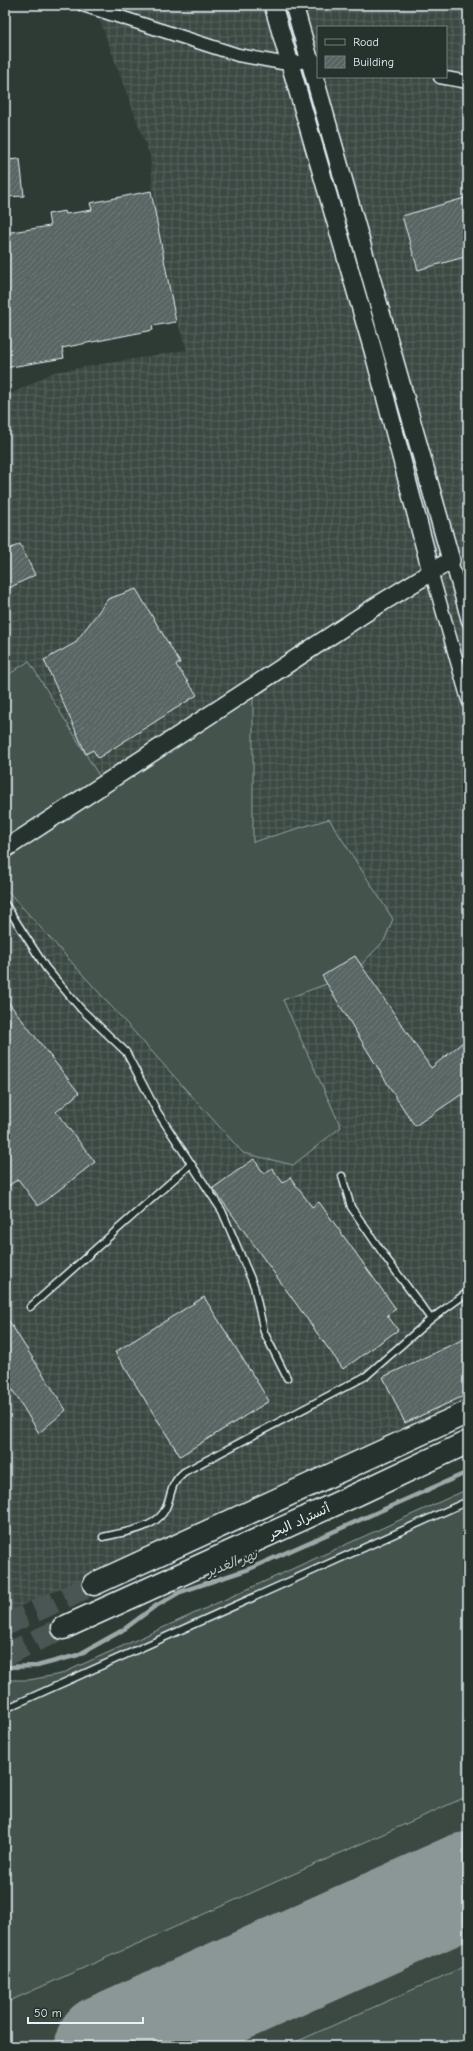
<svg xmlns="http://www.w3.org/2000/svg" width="473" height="2051" viewBox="0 0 473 2051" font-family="'Comic Neue','Playpen Sans Arabic',sans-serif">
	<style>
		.built { fill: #3b4843 }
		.industrial { fill: url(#industrial-grid); fill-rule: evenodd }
		.grass { fill: #45524e; stroke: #96a2a3 }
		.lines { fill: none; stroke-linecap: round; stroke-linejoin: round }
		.stream { stroke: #9da8a9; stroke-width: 4.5 }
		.runway { stroke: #8b9696; stroke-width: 104 }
		.building { fill: url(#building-hatch); stroke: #e8f1f8 }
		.highway-tunnel { stroke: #4a5652; stroke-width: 22; stroke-dasharray: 22 11; stroke-linecap: butt }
		.lane-casing { stroke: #e8f1f8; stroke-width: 9 }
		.street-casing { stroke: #e8f1f8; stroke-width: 15 }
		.secondary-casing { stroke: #e8f1f8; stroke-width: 20 }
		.highway-casing { stroke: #e8f1f8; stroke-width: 25 }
		.lane { stroke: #26332d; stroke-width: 6 }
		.street { stroke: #26332d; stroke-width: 12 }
		.secondary { stroke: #26332d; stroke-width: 17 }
		.highway { stroke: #26332d; stroke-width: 22 }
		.labels { text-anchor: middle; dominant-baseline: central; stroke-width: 3.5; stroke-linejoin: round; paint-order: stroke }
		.street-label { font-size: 13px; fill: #e8f1f8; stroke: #26332d }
		.water-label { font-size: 14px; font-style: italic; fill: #b0babd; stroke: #26332d }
	</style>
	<defs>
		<pattern id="industrial-grid" width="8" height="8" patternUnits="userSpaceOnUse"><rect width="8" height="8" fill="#3b4843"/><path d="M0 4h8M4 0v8" fill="none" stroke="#57635f"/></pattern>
		<pattern id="building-hatch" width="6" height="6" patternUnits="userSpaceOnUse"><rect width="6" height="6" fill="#596563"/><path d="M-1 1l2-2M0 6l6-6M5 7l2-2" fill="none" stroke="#717c7a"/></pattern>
	</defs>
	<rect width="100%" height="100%" fill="#2e3b35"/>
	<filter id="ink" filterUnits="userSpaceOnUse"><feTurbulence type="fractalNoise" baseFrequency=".025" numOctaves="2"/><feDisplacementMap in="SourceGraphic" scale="8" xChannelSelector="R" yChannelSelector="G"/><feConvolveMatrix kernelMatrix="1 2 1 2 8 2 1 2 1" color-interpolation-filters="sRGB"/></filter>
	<g filter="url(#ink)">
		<polygon class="built" points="468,1493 468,2046 5,2046 5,1701"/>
		<path class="industrial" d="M94,5H468V1406L5,1613V888L243,1153L283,1000L351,974L253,842V683L101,780L30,661L5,677V397L54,372L187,350L167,291L157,233L150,156ZM318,27H446V77H318Z"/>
		<g class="grass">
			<polygon points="29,661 101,779 253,682 253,842 329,819 393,919 384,941 351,975 283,1000 341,1127 293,1165 243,1153 5,888 5,677"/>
			<polygon points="468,1489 468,1796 5,2003 5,1680 29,1680 61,1674"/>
			<polygon points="468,1965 468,2046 287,2046"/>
		</g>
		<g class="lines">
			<polyline class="stream" points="5,1667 37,1666 78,1655 123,1630 154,1607 180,1592 249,1569 468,1472"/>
			<polyline class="runway" points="107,2046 468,1884"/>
		</g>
		<g class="building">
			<polygon points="20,159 24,196 5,197 5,160"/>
			<polygon points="151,191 176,322 152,326 153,330 62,348 64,358 5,368 5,233 50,226 48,214 65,211 66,214 92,210 90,203"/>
			<polygon points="468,197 468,256 418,270 402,216"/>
			<polygon points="20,544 35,575 5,590 5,551"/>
			<polygon points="136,589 180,663 176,665 197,695 98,758 93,750 86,754 44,660 75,643 108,599"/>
			<polygon points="355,956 431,1068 468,1038 468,1090 415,1126 395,1096 322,976"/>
			<polygon points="5,998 79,1093 56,1112 95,1162 38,1206 18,1179 5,1189"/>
			<polygon points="254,1159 264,1174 272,1168 283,1183 290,1177 312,1207 319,1202 396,1309 387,1315 398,1330 343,1369 213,1188"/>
			<polygon points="204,1297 269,1401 180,1456 115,1352"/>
			<polygon points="5,1315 66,1410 39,1433 5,1378"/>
			<polygon points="468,1337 468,1394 405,1423 383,1377"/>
		</g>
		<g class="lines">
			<g class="highway-tunnel">
				<polyline points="5,1625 94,1584"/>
				<polyline points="5,1655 63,1628"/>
			</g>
			<g class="lane-casing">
				<g id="lane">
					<polyline points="5,904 46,968 81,1009 126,1052 158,1113 222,1211 254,1286 264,1332 287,1378"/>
					<polyline points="342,1176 351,1207 386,1258 431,1319"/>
					<polyline points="30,1307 191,1164"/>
					<path d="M103,1537C122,1532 151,1530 163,1513C173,1499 167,1486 184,1472L366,1376L431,1319L468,1292"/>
					<polyline points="5,1709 468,1501"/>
				</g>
			</g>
			<g class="street-casing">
				<g id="street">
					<polyline points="83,5 238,55 282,63 317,61"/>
					<polyline points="440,77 468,82"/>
					<polyline points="451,560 468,621"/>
					<polyline points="431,571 468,700"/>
				</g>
			</g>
			<g class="secondary-casing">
				<g id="secondary">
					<polyline points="273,5 374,354 431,571"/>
					<polyline points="5,849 373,608 451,560 294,5"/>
				</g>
			</g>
			<g class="highway-casing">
				<g id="highway">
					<polyline points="94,1584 468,1412"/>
					<polyline points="63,1628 360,1493 468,1442"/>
				</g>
			</g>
			<use href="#lane" class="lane"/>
			<use href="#street" class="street"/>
			<use href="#secondary" class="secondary"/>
			<use href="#highway" class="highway"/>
		</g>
	</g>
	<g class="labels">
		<g class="street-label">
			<text transform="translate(299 1521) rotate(-25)">أتستراد البحر</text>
		</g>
		<g class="water-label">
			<text transform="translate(232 1563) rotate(-20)">نهر الغدير</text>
		</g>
	</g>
	<rect width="473" height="2051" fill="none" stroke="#26332d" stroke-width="20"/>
	<rect x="10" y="10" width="453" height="2031" fill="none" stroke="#e8f1f8" stroke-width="1.5" filter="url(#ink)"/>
	<rect x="317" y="26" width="130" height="52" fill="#26332d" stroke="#747f7e"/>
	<rect x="325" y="39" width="20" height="6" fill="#26332d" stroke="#747f7e"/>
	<text x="353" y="46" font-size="12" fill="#e8f1f8">Road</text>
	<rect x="325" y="56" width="20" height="12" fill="url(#building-hatch)" stroke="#747f7e"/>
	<text x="353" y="66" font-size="12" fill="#e8f1f8">Building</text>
	<path d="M28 2017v6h115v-6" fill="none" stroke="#e8f1f8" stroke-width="2"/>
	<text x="34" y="2017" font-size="12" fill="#e8f1f8" stroke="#26332d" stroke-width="3" paint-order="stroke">50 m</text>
</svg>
